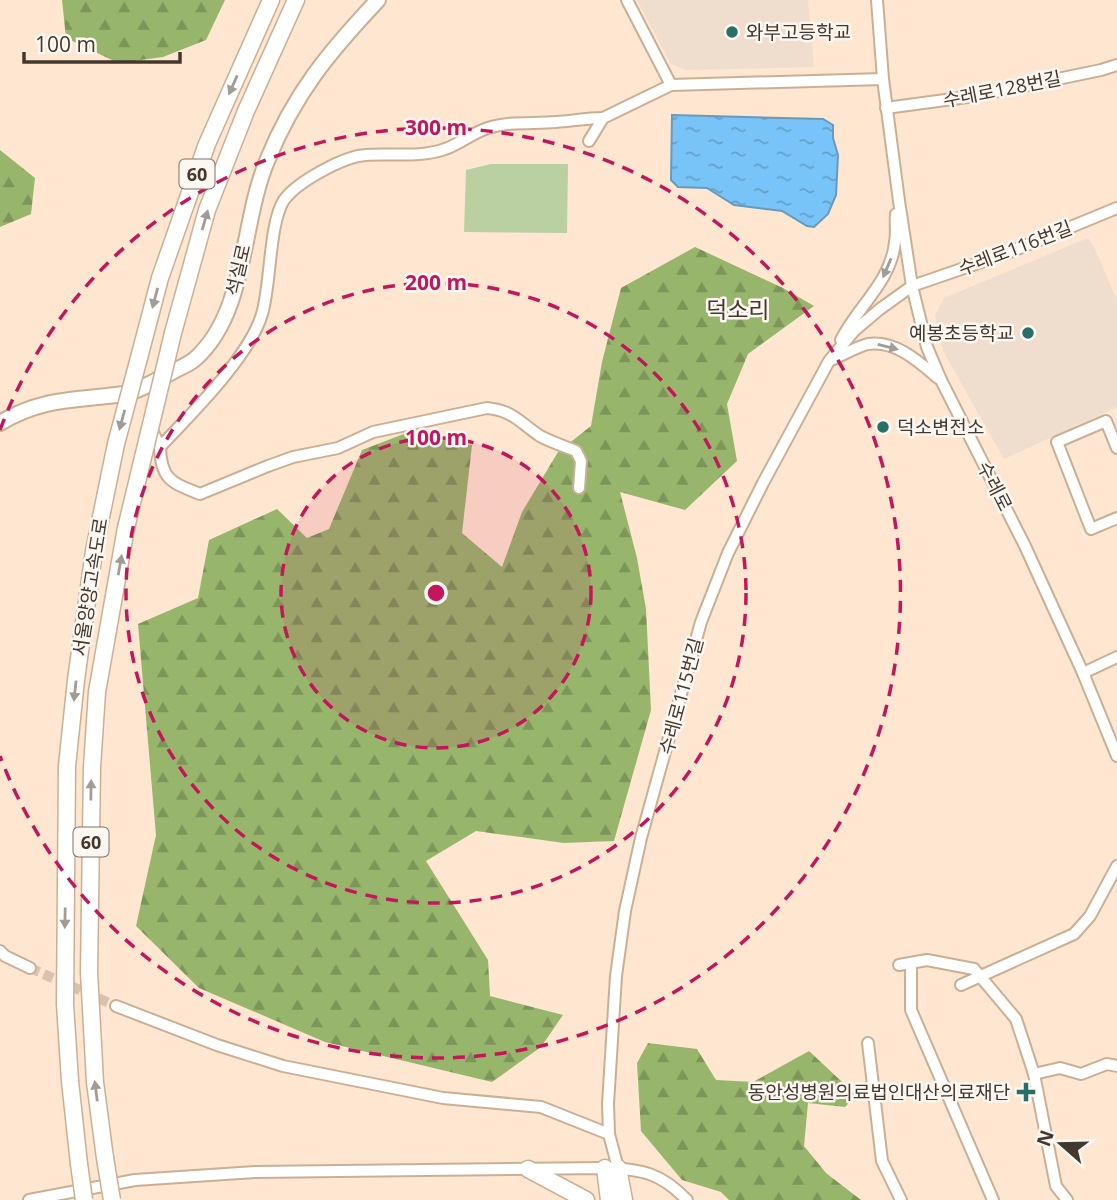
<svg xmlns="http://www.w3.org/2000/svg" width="1117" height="1200" viewBox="0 0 1117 1200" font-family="'Open Sans','Noto Sans KR',sans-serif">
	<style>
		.education { fill: #efddcd }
		.green { fill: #bbd0a2 }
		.forest { fill: url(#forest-firs) }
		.water { fill: url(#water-ripples); stroke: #689abb; stroke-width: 2 }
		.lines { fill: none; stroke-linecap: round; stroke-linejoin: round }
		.minor-tunnel { stroke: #d9c3af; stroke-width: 10; stroke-dasharray: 10 5; stroke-linecap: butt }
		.minor-casing { stroke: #cbaf95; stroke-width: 14 }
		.major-casing { stroke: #cbaf95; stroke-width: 18 }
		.highway-casing { stroke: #cbaf95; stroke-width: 19 }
		.minor { stroke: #fff; stroke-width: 10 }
		.major { stroke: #fff; stroke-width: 14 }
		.highway { stroke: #fff; stroke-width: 16 }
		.highway-bridge-casing { stroke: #cbaf95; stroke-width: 19; stroke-linecap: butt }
		.highway-bridge { stroke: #fff; stroke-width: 16 }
		.oneway { fill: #a19c96 }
		.ring { fill: none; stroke: #c2185b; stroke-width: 3.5; stroke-dasharray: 12 9 }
		.poi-dot { fill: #286f67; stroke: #fdf7f1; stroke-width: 2.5 }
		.labels { text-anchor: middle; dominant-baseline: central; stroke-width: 5; stroke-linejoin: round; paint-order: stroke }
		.shield { fill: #fdf7f1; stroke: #7b7168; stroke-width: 2 }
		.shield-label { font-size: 18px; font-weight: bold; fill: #43382d }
		.poi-label { font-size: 19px; fill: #43382d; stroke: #fdf7f1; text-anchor: start }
		.street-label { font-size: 19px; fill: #43382d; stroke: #fdf7f1 }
		.quarter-label { font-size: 23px; fill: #43382d; stroke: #fdf7f1 }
		.centre { fill: #c2185b; stroke: #fdf7f1; stroke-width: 3.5 }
		.ring-label { font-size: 21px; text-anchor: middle; font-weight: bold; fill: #c2185b; stroke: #fdf7f1; stroke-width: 5; stroke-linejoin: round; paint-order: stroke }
	</style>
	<defs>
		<pattern id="forest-firs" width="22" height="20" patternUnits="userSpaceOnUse" patternTransform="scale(1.75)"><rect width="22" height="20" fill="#97b66c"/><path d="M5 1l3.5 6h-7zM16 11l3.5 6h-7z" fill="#7d9559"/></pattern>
		<pattern id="water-ripples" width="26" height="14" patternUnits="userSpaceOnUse" patternTransform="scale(1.75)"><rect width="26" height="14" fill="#78c4f8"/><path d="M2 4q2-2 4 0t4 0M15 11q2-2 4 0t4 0" fill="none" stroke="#64a0c9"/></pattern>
	</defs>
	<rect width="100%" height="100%" fill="#fee6d0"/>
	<g class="education">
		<polygon points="637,0 808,0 814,67 686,70 671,64"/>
		<polygon points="1088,238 1093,245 1117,300 1117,407 1004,459 943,351 935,315 944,298"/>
	</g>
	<polygon class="green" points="491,164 568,164 567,233 464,232 466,170"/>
	<g class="forest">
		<polygon points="62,0 225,0 206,40 163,57 118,63 66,38"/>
		<polygon points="0,150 35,178 31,214 0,227"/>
		<polygon points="695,247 783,288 814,306 748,354 727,404 737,461 685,510 620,492 637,558 646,609 651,710 614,841 564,843 476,831 426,861 488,960 490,996 563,1015 541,1047 492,1082 325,1042 199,988 136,926 156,835 138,624 198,598 209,540 277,509 307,538 329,529 362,450 409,432 472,445 462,533 502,567 522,512 558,452 591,426 602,362 621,288"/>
		<polygon points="648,1043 697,1049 716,1080 753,1082 809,1051 856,1095 845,1107 808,1103 804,1146 826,1173 861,1200 729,1200 721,1192 682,1180 641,1131 637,1063"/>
	</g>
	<polygon class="water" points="672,115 823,119 833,125 833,138 838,155 836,195 828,214 814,227 807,226 782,211 734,205 707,188 678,187 671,180"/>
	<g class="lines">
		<polyline class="minor-tunnel" points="30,968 116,1006"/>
		<g class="minor-casing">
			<g id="minor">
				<polyline points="627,0 671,85"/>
				<polyline points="877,0 883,79 899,201 912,286 927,347 941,380 1025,546 1083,673 1117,756"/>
				<polyline points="886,108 975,96 1101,70 1117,65"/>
				<polyline points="589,141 603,118 671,85 883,79"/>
				<path d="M841,340C858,306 891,282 895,242C897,233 895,223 896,214"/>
				<path d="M831,360C843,355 856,347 868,344C896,340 919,362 938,378"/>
				<path d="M150,426L160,447C191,414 250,356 262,314C271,284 269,223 284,200C297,182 344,156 366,155C392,153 420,158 445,149C460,144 472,133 488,128C510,121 533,124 556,122C572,121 587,118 603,118"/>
				<path d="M160,447C161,480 172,483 200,494L268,466L293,457L338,448L373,432L487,408C514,411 519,422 540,436C551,442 564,446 576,451L581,461L579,488"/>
				<polyline points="1117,448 1106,421 1057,442 1091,529 1117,518"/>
				<polyline points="1083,673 1117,657"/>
				<polyline points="0,951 5,956 30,968"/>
				<polyline points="911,963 911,1010 993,1200"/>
				<polyline points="899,965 927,960 974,969 1016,1019 1034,1074 1056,1186 1067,1200"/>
				<polyline points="961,985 1074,934 1090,916 1117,866"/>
				<polyline points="116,1006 217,1045 283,1066 443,1098 541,1107 609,1134"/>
				<polyline points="868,1043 882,1161 901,1200"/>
				<polyline points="1034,1074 1060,1068 1081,1074 1107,1064 1117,1066"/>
				<polyline points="618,1168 609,1134 608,1104 616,976 625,911 641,838 701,622 728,553 763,483 829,361 854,331 880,309 912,286 1005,254 1117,208"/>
				<path d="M29,1200L135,1180L255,1172L605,1168C642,1169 661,1173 687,1200"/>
			</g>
		</g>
		<g class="major-casing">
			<path id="major" d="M0,423C43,397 76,401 123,394C140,391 156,380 172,372C179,368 188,365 195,359C247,313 241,223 267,161C294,94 329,52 378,0"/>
		</g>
		<g class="highway-casing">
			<g id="highway">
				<polyline points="173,333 207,210 246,111 296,0"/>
				<polyline points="140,354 160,278 207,144 271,0"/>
				<polyline points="105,1158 95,1082 89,972 92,767 97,692 126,528"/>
				<polyline points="79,1164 70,1081 65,1004 67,766 76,680 94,551"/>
				<polyline points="605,1168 609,1200"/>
				<polyline points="618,1168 624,1200"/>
				<polyline points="528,1169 586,1200"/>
			</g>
		</g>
		<use href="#minor" class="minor"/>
		<use href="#major" class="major"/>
		<use href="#highway" class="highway"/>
		<g class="highway-bridge-casing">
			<g id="highway-bridge">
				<polyline points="126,528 173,333"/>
				<polyline points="94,551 116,444 140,354"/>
				<polyline points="105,1158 112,1200"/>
				<polyline points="79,1164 84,1200"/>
			</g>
		</g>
		<use href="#highway-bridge" class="highway-bridge"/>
	</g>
	<defs><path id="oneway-solid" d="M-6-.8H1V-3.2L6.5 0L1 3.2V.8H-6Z" transform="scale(1.75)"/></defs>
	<g class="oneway">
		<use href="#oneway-solid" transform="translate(233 85) rotate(114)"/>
		<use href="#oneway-solid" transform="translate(205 220) rotate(-74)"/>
		<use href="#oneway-solid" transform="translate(887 268) rotate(113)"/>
		<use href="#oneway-solid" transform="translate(155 298) rotate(105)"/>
		<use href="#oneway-solid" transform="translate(888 347) rotate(14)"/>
		<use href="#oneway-solid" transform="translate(122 420) rotate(105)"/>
		<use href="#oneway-solid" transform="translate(120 565) rotate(-80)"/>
		<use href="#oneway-solid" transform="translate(75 691) rotate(96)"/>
		<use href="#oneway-solid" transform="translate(91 790) rotate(-89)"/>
		<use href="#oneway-solid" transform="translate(65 918) rotate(91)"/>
		<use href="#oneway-solid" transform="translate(96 1091) rotate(-97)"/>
	</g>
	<circle cx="436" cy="593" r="155" fill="#c2185b" fill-opacity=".12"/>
	<g class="ring">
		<circle cx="436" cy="593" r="155"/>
		<circle cx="436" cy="593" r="310"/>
		<path d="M0 430A465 465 0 1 1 0 756"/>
	</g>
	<g class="poi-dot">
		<circle cx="732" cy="32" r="7"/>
		<circle cx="1028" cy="333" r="7"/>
		<circle cx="883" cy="427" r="7"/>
		<path d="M1022.5 1081.5h7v7h7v7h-7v7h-7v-7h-7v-7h7z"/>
	</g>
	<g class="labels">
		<g class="shield">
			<rect x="179.5" y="159.5" width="35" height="29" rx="5"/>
			<rect x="73.5" y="827.5" width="35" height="29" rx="5"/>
		</g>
		<g class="shield-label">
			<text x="197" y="174">60</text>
			<text x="91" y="842">60</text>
		</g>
		<g class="poi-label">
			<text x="746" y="32">와부고등학교</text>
			<text x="1014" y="333" text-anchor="end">예봉초등학교</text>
			<text x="897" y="427">덕소변전소</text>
			<text x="1010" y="1092" text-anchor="end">동안성병원의료법인대산의료재단</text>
		</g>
		<g class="street-label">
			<text transform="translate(1002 89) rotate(-11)">수레로128번길</text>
			<text transform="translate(1015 248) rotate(-21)">수레로116번길</text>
			<text transform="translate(238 270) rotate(-77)">석실로</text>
			<text transform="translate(995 486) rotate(63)">수레로</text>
			<text transform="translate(90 587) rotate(-81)">서울양양고속도로</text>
			<text transform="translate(681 696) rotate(-75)">수레로115번길</text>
		</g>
		<g class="quarter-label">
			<text x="738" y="309">덕소리</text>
		</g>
	</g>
	<circle cx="436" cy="593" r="10" class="centre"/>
	<g class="ring-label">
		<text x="436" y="135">300 m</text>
		<text x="436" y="290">200 m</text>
		<text x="436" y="445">100 m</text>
	</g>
	<g transform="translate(1061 1144) rotate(290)" stroke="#fdf7f1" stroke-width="5" paint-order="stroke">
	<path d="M0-5L12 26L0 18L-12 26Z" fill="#43382d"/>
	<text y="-10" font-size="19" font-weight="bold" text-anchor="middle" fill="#43382d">N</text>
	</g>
	<path d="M24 52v10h156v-10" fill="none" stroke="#43382d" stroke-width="3.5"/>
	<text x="35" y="52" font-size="21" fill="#43382d" stroke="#fdf7f1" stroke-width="5" paint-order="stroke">100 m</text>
</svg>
